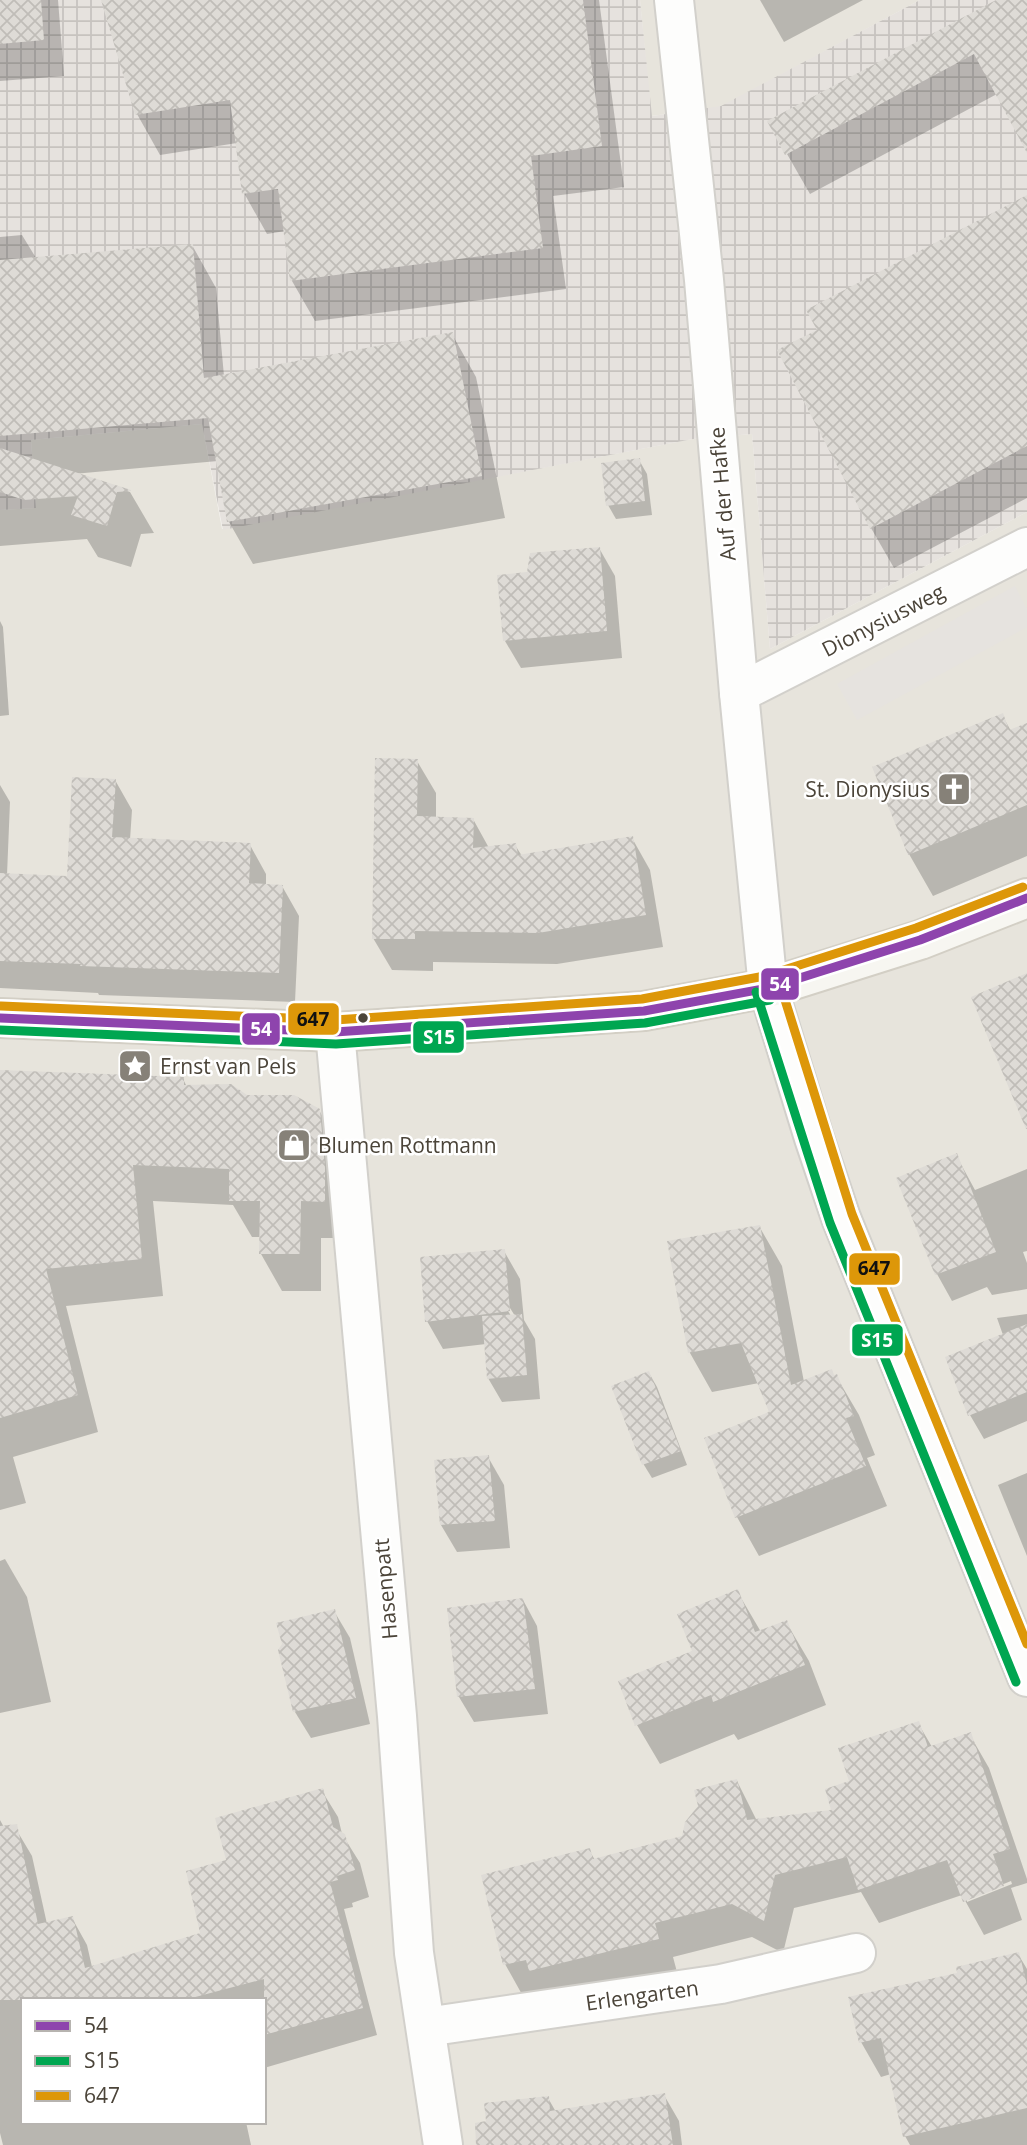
<svg xmlns="http://www.w3.org/2000/svg" width="1027" height="2145" viewBox="0 0 1027 2145" font-family="'Open Sans',sans-serif">
	<style>
		.residential { fill: #e7e4dc; fill-rule: evenodd }
		.industrial { fill: url(#industrial-grid) }
		.parking { fill: #e6e3df }
		.shadow { fill: #0003; fill-rule: evenodd }
		.building { fill: url(#building-cross-hatch) }
		.lines { fill: none; stroke-linecap: round; stroke-linejoin: round }
		.minor-casing { stroke: #d2d0cb; stroke-width: 42 }
		.tertiary-casing { stroke: #d2d0cb; stroke-width: 42 }
		.secondary-casing { stroke: #d3cfc5; stroke-width: 42 }
		.minor { stroke: #fdfdfc; stroke-width: 38 }
		.tertiary { stroke: #fdfdfc; stroke-width: 38 }
		.secondary { stroke: #f7f6f1; stroke-width: 38 }
		.bus-1-casing { stroke: #fff; stroke-width: 14 }
		.bus-2-casing { stroke: #fff; stroke-width: 14 }
		.bus-3-casing { stroke: #fff; stroke-width: 14 }
		.bus-1 { stroke: #8e44ad; stroke-width: 9 }
		.bus-2 { stroke: #00a651; stroke-width: 9 }
		.bus-3 { stroke: #dd9709; stroke-width: 9 }
		.bus-dot { fill: #4b4439; stroke: #fff; stroke-width: 2.5 }
		.labels { text-anchor: middle; dominant-baseline: central; stroke-width: 5; stroke-linejoin: round; paint-order: stroke }
		.street-label { font-size: 21px; fill: #4b4439; stroke: #fff }
		.poi-label { font-size: 21px; fill: #4b4439; stroke: #fff; text-anchor: start }
		.line-badge { stroke: #fff; stroke-width: 2.5 }
		.badge-label { font-size: 19px; text-anchor: middle; font-weight: bold; fill: #fff }
		.pale-badge-label { font-size: 19px; text-anchor: middle; font-weight: bold; fill: #111 }
	</style>
	<defs>
		<pattern id="industrial-grid" width="8" height="8" patternUnits="userSpaceOnUse" patternTransform="scale(1.75)"><rect width="8" height="8" fill="#e6e2de"/><path d="M0 4h8M4 0v8" fill="none" stroke="#c7c3bf"/></pattern>
		<pattern id="building-cross-hatch" width="8" height="8" patternUnits="userSpaceOnUse" patternTransform="scale(1.75)"><rect width="8" height="8" fill="#dedbd6"/><path d="M0 0l8 8M0 8l8-8" fill="none" stroke="#c0bdb8"/></pattern>
	</defs>
	<rect width="100%" height="100%" fill="#f4f2ee"/>
	<g class="residential">
		<polygon points="640,0 920,0 721,107 651,116"/>
		<path d="M202,424L222,529L693,439L752,434L770,649L1027,512V2145H0V510L36,508L31,440ZM23,2000H264V2122H23Z"/>
	</g>
	<polygon class="industrial" points="0,0 640,0 652,116 721,106 920,0 1027,0 1027,512 770,649 752,434 693,439 223,530 202,424 31,440 36,508 0,510"/>
	<polygon class="parking" points="1015,586 1027,609 1027,627 857,720 837,684"/>
	<g class="shadow">
		<polygon points="0,0 58,0 64,76 0,81"/>
		<polygon points="103,0 599,0 624,187 553,196 566,289 315,321 292,281 285,231 267,234 244,193 237,143 160,155 137,114"/>
		<polygon points="760,0 863,0 784,42"/>
		<polygon points="999,0 1027,0 1027,149 997,94 810,194 787,154"/>
		<polygon points="1027,197 1027,498 894,568 871,528 819,331"/>
		<polygon points="22,235 36,258 192,245 216,288 224,376 452,334 476,377 505,518 253,564 229,522 218,461 73,474 130,492 154,533 141,534 131,567 98,557 87,539 0,546 0,237"/>
		<polygon points="639,460 647,474 652,515 616,519 608,505"/>
		<polygon points="599,548 615,576 622,658 521,668 505,641 529,573"/>
		<polygon points="0,621 3,627 9,715 0,716"/>
		<polygon points="1002,715 1011,731 1027,724 1027,856 933,896 909,854"/>
		<polygon points="417,761 436,793 436,818 473,819 489,848 515,845 522,856 632,838 650,870 663,947 557,964 433,962 433,971 392,970 373,938"/>
		<polygon points="115,780 132,810 130,840 250,845 266,874 266,886 282,886 299,916 295,1002 99,995 98,993 0,988 0,785 10,802 7,875 68,878"/>
		<polygon points="0,1072 183,1079 187,1087 319,1110 341,1148 346,1238 321,1238 321,1291 282,1291 261,1254 261,1237 252,1237 233,1205 153,1201 163,1296 66,1306 98,1432 13,1457 26,1503 0,1510"/>
		<polygon points="956,1155 975,1190 1027,1169 1027,1251 1023,1252 1027,1263 1027,1289 992,1295 987,1287 952,1301 937,1274 898,1179"/>
		<polygon points="759,1226 782,1266 804,1382 836,1376 859,1415 875,1455 867,1458 887,1506 759,1556 737,1517 771,1413 759,1383 712,1392 690,1353 669,1242"/>
		<path d="M504,1251L520,1279L524,1320L535,1339L540,1399L502,1402L488,1378L486,1344L443,1349L427,1321ZM507,1303L515,1316H511L504,1304Z"/>
		<polygon points="1027,1314 1027,1421 984,1439 970,1415 1003,1335 997,1318"/>
		<polygon points="649,1373 657,1387 687,1465 652,1478 644,1465 613,1387"/>
		<polygon points="488,1457 504,1485 510,1548 457,1552 441,1525"/>
		<polygon points="1027,1473 1027,1556 998,1485"/>
		<polygon points="5,1559 27,1597 51,1702 0,1713 0,1561"/>
		<polygon points="737,1591 761,1632 786,1622 809,1661 826,1705 738,1740 734,1734 660,1764 637,1725"/>
		<polygon points="523,1600 537,1626 548,1714 474,1722 459,1697 449,1609"/>
		<polygon points="334,1611 350,1638 370,1724 311,1738 295,1712 280,1650"/>
		<path d="M918,1723L932,1747L970,1735L989,1768L1027,1879V1883L1011,1888L1022,1920L984,1935L962,1895L879,1923L861,1892L794,1908L783,1953L752,1937L673,1957L677,1972L524,1998L505,1964L589,1850L595,1860L683,1837L737,1781L757,1821L834,1811L852,1782ZM1011,1881L1012,1884L967,1902V1899Z"/>
		<polygon points="322,1791 338,1817 342,1834 360,1863 369,1897 352,1903 353,1907 344,1909 377,2035 264,2068 264,2000 23,2000 23,2122 246,2122 251,2145 3,2145 0,2133 0,1820 6,1831 16,1829 32,1856 47,1924 72,1918 87,1945 92,1967 202,1935 228,1862"/>
		<polygon points="1018,1954 1027,1969 1027,2145 910,2145 905,2136 891,2074 881,2077 861,2042 959,1974"/>
		<polygon points="664,2095 679,2121 682,2145 490,2145 548,2098 556,2112"/>
	</g>
	<g class="building">
		<polygon points="0,0 41,0 44,40 0,44"/>
		<polygon points="101,0 583,0 602,146 531,156 543,248 290,281 278,189 242,194 230,100 135,115"/>
		<polygon points="996,0 1027,0 1027,153 974,54 785,155 767,121"/>
		<polygon points="1027,195 1027,446 870,529 777,350 817,330 806,310"/>
		<polygon points="193,244 204,378 453,332 482,476 227,522 208,418 0,436 0,260"/>
		<polygon points="0,448 131,490 131,491 117,492 107,526 71,515 78,496 24,500 0,492"/>
		<polygon points="640,458 645,501 606,506 601,463"/>
		<polygon points="600,547 607,631 503,641 497,575 527,572 530,553"/>
		<polygon points="1003,713 1009,730 1027,723 1027,805 908,855 872,767"/>
		<polygon points="375,758 418,759 417,816 474,818 473,848 516,843 518,855 633,836 646,915 538,933 415,931 415,939 372,939"/>
		<polygon points="72,777 116,779 112,837 251,843 249,883 283,885 279,973 80,966 81,964 0,961 0,873 67,876"/>
		<polygon points="1027,973 1027,1129 1026,1129 971,997"/>
		<polygon points="0,1070 184,1077 184,1085 231,1084 247,1095 294,1095 320,1109 325,1168 325,1202 301,1201 300,1254 259,1254 260,1201 229,1201 229,1169 133,1165 142,1259 46,1269 78,1395 0,1418"/>
		<polygon points="957,1153 996,1252 935,1275 896,1178"/>
		<polygon points="760,1225 791,1385 832,1369 834,1375 837,1374 854,1416 846,1418 866,1466 735,1518 704,1438 769,1412 741,1343 688,1353 667,1241"/>
		<polygon points="505,1249 510,1311 425,1322 420,1257"/>
		<polygon points="522,1314 527,1375 487,1379 482,1316"/>
		<polygon points="1027,1324 1027,1392 968,1416 945,1357"/>
		<polygon points="649,1371 681,1451 642,1465 611,1386"/>
		<polygon points="489,1455 495,1521 440,1525 434,1460"/>
		<polygon points="738,1589 755,1632 787,1620 805,1665 713,1702 711,1695 635,1726 618,1681 692,1651 677,1614"/>
		<polygon points="523,1598 535,1689 457,1697 447,1608"/>
		<polygon points="335,1609 356,1698 293,1712 278,1650 282,1644 276,1623"/>
		<polygon points="919,1721 928,1747 971,1732 1010,1849 993,1854 1004,1886 963,1902 947,1860 858,1890 847,1857 775,1875 764,1921 732,1904 655,1923 659,1939 529,1971 526,1960 503,1965 481,1875 590,1848 593,1859 682,1836 685,1822 698,1806 694,1790 737,1779 747,1820 831,1810 825,1789 849,1781 838,1748"/>
		<polygon points="323,1788 333,1827 345,1834 355,1870 337,1876 338,1880 330,1882 363,2008 264,2035 264,1979 184,2000 0,2000 0,1826 17,1824 38,1924 73,1916 85,1968 200,1933 186,1871 226,1860 215,1818"/>
		<polygon points="1019,1952 1027,1985 1027,2108 903,2137 881,2038 859,2043 848,1997 957,1973 956,1967"/>
		<polygon points="665,2093 673,2145 476,2145 475,2123 486,2121 484,2103 549,2096 550,2111"/>
	</g>
	<g class="lines">
		<g class="minor-casing">
			<g id="minor">
				<polyline points="674,0 704,280 739,693 768,988"/>
				<polyline points="739,693 1027,547"/>
				<polyline points="335,1032 397,1716 414,1953 443,2145"/>
				<polyline points="426,2027 721,1984 856,1953"/>
			</g>
		</g>
		<g class="tertiary-casing">
			<polyline id="tertiary" points="768,988 814,1138 841,1218 1027,1677"/>
		</g>
		<g class="secondary-casing">
			<polyline id="secondary" points="0,1018 335,1032 644,1011 768,988 920,940 1027,898"/>
		</g>
		<use href="#minor" class="minor"/>
		<use href="#tertiary" class="tertiary"/>
		<use href="#secondary" class="secondary"/>
		<g class="bus-1-casing">
			<polyline id="bus-1" points="0,1018 335,1032 644,1011 768,988 920,940 1027,898"/>
		</g>
		<g class="bus-2-casing">
			<g id="bus-2">
				<polyline points="756,992 830,1223 1016,1682"/>
				<polyline points="0,1030 336,1044 645,1023 770,1000"/>
			</g>
		</g>
		<g class="bus-3-casing">
			<g id="bus-3">
				<polyline points="780,984 852,1214 1027,1644"/>
				<polyline points="1,1006 335,1020 642,999 765,976 916,928 1023,887"/>
			</g>
		</g>
		<use href="#bus-1" class="bus-1"/>
		<use href="#bus-2" class="bus-2"/>
		<use href="#bus-3" class="bus-3"/>
	</g>
	<defs>
		<g id="church-square" transform="scale(1.75)"><rect x="-9" y="-9" width="18" height="18" rx="4" fill="#868178" stroke="#fff"/><path d="M-1.2-6h2.4v3.5h3.3v2.4h-3.3V6h-2.4V-.1h-3.3v-2.4h3.3Z" fill="#fff"/></g>
		<g id="sight-square" transform="scale(1.75)"><rect x="-9" y="-9" width="18" height="18" rx="4" fill="#868178" stroke="#fff"/><path d="M0-6L1.8-2.2L6-1.7L2.9 1.2L3.7 5.4L0 3.3L-3.7 5.4L-2.9 1.2L-6-1.7L-1.8-2.2Z" fill="#fff"/></g>
		<g id="shop-square" transform="scale(1.75)"><rect x="-9" y="-9" width="18" height="18" rx="4" fill="#868178" stroke="#fff"/><path d="M-5-2.5h2.3a2.7 3.5 0 0 1 5.4 0H5L5.5 6h-11ZM-1.5-2.5h3a1.5 2.3 0 0 0-3 0Z" fill="#fff"/></g>
	</defs>
	<g fill-rule="evenodd">
		<use href="#church-square" x="954" y="789"/>
		<use href="#sight-square" x="135" y="1066"/>
		<use href="#shop-square" x="294" y="1145"/>
	</g>
	<circle class="bus-dot" cx="363" cy="1018" r="6"/>
	<g class="labels">
		<g class="street-label">
			<text transform="translate(722 494) rotate(-95)">Auf der Hafke</text>
			<text transform="translate(883 620) rotate(-27)">Dionysiusweg</text>
			<text transform="translate(385 1589) rotate(-95)">Hasenpatt</text>
			<text transform="translate(642 1995) rotate(-8)">Erlengarten</text>
		</g>
		<g class="poi-label">
			<text x="930" y="789" text-anchor="end">St. Dionysius</text>
			<text x="160" y="1066">Ernst van Pels</text>
			<text x="318" y="1145">Blumen Rottmann</text>
		</g>
	</g>
	<g class="line-badge">
		<rect x="760" y="967" width="40" height="34" rx="7" fill="#8e44ad"/>
		<rect x="287" y="1002" width="53" height="34" rx="7" fill="#dd9709"/>
		<rect x="241" y="1012" width="40" height="34" rx="7" fill="#8e44ad"/>
		<rect x="412" y="1020" width="53" height="34" rx="7" fill="#00a651"/>
		<rect x="848" y="1252" width="53" height="34" rx="7" fill="#dd9709"/>
		<rect x="851" y="1323" width="53" height="34" rx="7" fill="#00a651"/>
	</g>
	<g class="badge-label">
		<text x="780" y="991">54</text>
		<text x="261" y="1036">54</text>
		<text x="439" y="1044">S15</text>
		<text x="877" y="1347">S15</text>
	</g>
	<g class="pale-badge-label">
		<text x="313" y="1026">647</text>
		<text x="874" y="1275">647</text>
	</g>
	<rect x="21" y="1998" width="245" height="126" fill="#ffffff" stroke="#b7b4b0" stroke-width="2"/>
	<rect x="35" y="2021" width="35" height="10" fill="#8e44ad" stroke="#b7b4b0" stroke-width="2"/>
	<text x="84" y="2033" font-size="21" fill="#4b4439">54</text>
	<rect x="35" y="2056" width="35" height="10" fill="#00a651" stroke="#b7b4b0" stroke-width="2"/>
	<text x="84" y="2068" font-size="21" fill="#4b4439">S15</text>
	<rect x="35" y="2091" width="35" height="10" fill="#dd9709" stroke="#b7b4b0" stroke-width="2"/>
	<text x="84" y="2103" font-size="21" fill="#4b4439">647</text>
</svg>
